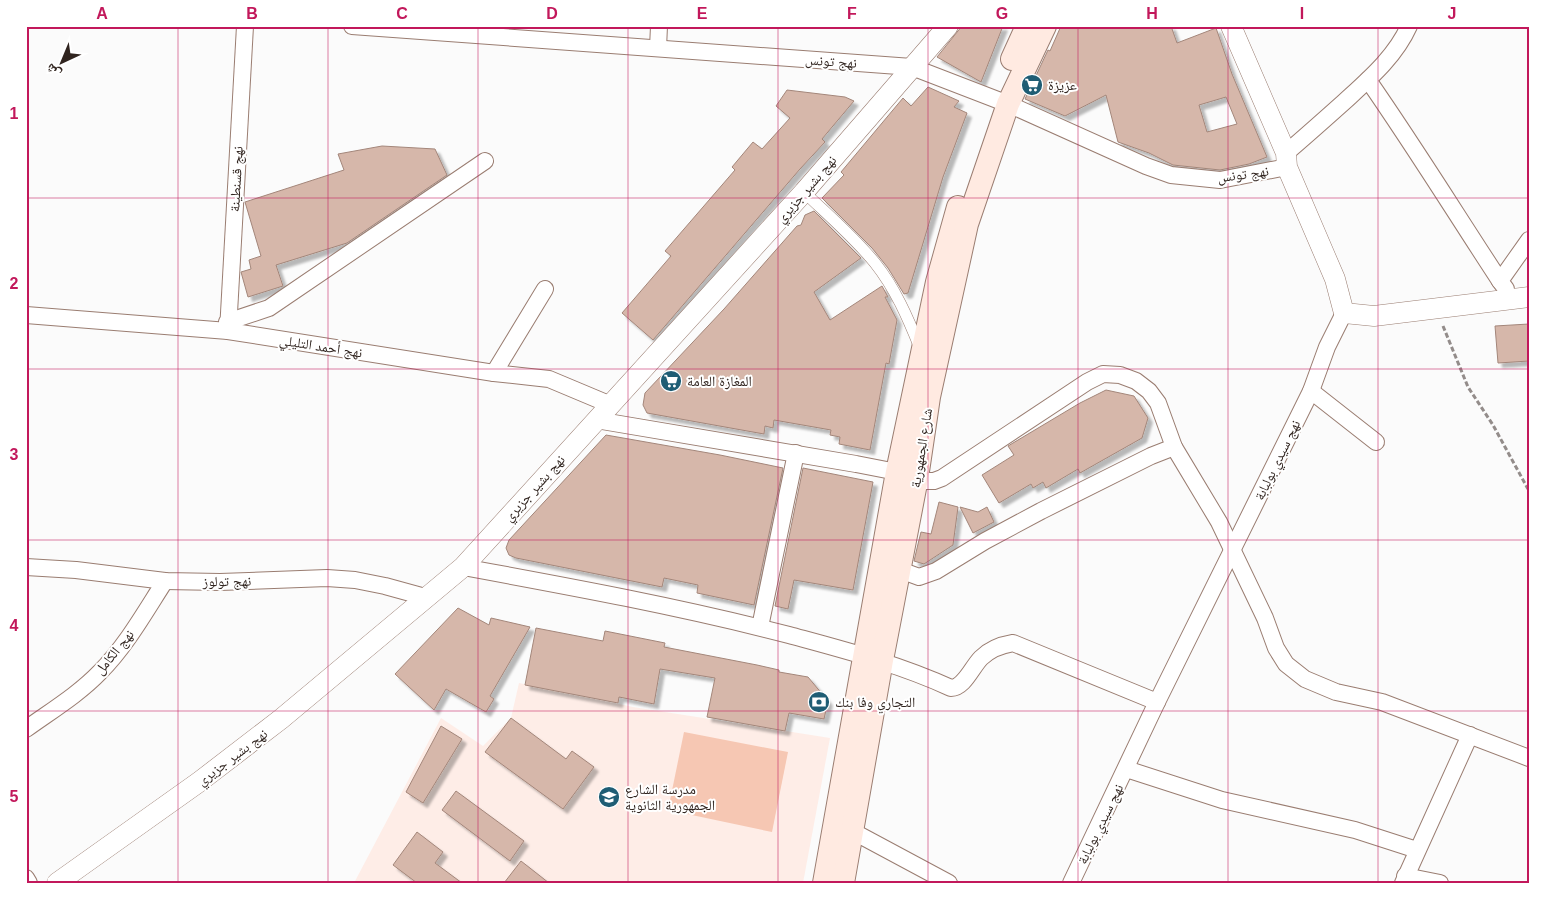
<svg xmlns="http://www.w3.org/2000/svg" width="1555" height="909" viewBox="0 0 1555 909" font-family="Arial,'Noto Naskh Arabic',sans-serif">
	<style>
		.built { fill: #feede7 }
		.green { fill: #f6c7b3 }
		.building { fill: #d6b7aa; stroke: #a3867a; fill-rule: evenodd; filter: url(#shadow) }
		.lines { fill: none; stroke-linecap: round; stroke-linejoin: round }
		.pedestrian-casing { stroke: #9a7d71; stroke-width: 12 }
		.minor-casing { stroke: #9a7d71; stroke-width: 18 }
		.tertiary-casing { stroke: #9a7d71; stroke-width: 21 }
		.secondary-casing { stroke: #9a7d71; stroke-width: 24 }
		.path { stroke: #938c8a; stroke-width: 3; stroke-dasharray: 5 2.5; stroke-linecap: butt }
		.pedestrian { stroke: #fff; stroke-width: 11 }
		.minor { stroke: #fff; stroke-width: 16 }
		.tertiary { stroke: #fff; stroke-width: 20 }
		.secondary { stroke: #ffeae1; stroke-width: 22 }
		.grid { fill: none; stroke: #c2185b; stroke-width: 1; stroke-opacity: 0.55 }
		.labels { text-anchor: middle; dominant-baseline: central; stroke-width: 4; stroke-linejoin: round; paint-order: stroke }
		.street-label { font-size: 14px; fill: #30241f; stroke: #fff }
		.poi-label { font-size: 14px; fill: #30241f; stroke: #fff; text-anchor: start }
		.neatline { fill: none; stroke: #c2185b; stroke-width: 2 }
		.grid-label { font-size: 16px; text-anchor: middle; font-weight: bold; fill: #c2185b }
	</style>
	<defs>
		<filter id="shadow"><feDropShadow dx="4.5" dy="4.5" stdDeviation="1" flood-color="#0004"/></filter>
	</defs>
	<rect width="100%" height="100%" fill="#fbfbfb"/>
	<polygon class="built" points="519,683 633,707 830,738 803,883 354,883 441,718 483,746 511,718"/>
	<polygon class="green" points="684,732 788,752 772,832 668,810"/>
	<g class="building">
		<polygon points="962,26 1003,26 981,82 937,57"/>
		<path d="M1061,26H1171L1177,43L1216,28L1232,74L1267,157L1249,164L1220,170L1173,165L1149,153L1118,142L1106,95L1065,116L1025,99L1048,50L1050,51ZM1226,97L1237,124L1207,132L1199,105Z"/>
		<polygon points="928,87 959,101 954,107 967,113 943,177 908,293 904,294 888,268 872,248 822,198 844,175 841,172 903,98 911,106"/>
		<polygon points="787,90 845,97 854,101 822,139 825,142 800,169 653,340 622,313 671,256 665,251 735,170 732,167 753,142 762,149 790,118 776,106"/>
		<polygon points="382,146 435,149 447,175 347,243 276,265 283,286 248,297 241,272 251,269 249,260 261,256 245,202 344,170 338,154"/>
		<polygon points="814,211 861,258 814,292 830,320 882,286 888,297 885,297 897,320 889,364 886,363 870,450 839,444 840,437 830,435 831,430 774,420 773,428 765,426 764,434 647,413 643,405 645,393 724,309 797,226 801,225 805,215"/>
		<polygon points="1529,324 1529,361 1498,363 1495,326"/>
		<polygon points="1106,390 1134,396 1148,418 1142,438 1080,473 1078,469 1046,488 1043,482 1033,488 1031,484 999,503 982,475 1014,455 1008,446 1080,403"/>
		<polygon points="606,435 720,455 783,468 754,605 697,593 698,585 664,578 662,587 516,558 509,555 506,548 509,540"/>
		<polygon points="803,468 873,482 853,590 794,580 788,609 775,606"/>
		<polygon points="939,502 958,507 953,545 924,564 914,561 918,544 921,532 931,534"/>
		<polygon points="960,507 978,512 987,507 994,522 973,533"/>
		<polygon points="458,608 489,625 491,618 530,627 490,696 494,699 486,712 446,689 434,710 395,674"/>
		<polygon points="536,628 603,641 605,631 665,643 664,647 757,665 779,670 779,672 808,677 828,701 824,719 789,713 785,731 707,717 715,678 660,669 654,704 619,697 618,703 525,685"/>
		<polygon points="511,718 566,759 572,751 594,767 563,809 485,752"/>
		<polygon points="441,726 462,739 423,803 406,792"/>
		<polygon points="456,791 524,841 510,861 442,810"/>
		<polygon points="417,832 443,852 435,863 462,883 417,883 393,865"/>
		<polygon points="521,861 549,883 504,883"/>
	</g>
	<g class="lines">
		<g class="pedestrian-casing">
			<path id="pedestrian" d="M804,192C828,215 854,237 875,263C895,288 908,318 920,348"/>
		</g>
		<g class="minor-casing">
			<g id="minor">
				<polyline points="352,26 912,67 1008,104 1146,166 1171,175 1220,180 1287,167"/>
				<polyline points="658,48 659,26"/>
				<path d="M1368,80C1414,146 1456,214 1500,281"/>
				<path d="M1286,153C1306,136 1325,119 1344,102C1369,79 1395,57 1409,26"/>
				<polyline points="1506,289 1500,281 1529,240"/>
				<polyline points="26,315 228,331 494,373 549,379 611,405"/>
				<polyline points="227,322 269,308 485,161"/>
				<polyline points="228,331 245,26"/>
				<polyline points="494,373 545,289"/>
				<polyline points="1311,391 1376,442"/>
				<polyline points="596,420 856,464 897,472 925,481 934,481 942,478 1087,382 1103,374 1120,375 1136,381 1149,391 1158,403 1174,447 1219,522 1265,618 1276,648 1286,664 1305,679 1336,692 1382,702 1529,758"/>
				<polyline points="26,567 76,570 165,581 220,582 327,578 355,580 385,586 425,597"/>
				<path d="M463,567C572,587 681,607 789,635C844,650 899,664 951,688C964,688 972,667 981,658C990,649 1001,645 1013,643L1157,702"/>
				<polyline points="900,570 919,577 936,571 985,541 1041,511 1151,456 1174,447"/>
				<polyline points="760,627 796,453"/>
				<path d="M26,729C51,711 79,694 100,672C126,646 145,612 165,581"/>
				<polyline points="1126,769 1222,800 1355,830 1417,850"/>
				<polyline points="852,831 949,883"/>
				<polyline points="1405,876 1440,883"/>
				<polyline points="26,878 29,883"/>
				<polyline points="1071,883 1157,702 1311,391 1327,347 1344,313"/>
				<polyline points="1403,883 1470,735"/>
			</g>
		</g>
		<g class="tertiary-casing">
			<g id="tertiary">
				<polyline points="1231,26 1286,153 1287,167 1335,279 1344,313 1374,316 1529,297"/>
				<polyline points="57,883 199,782 281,719 463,567 804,192 948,26"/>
			</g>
		</g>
		<g class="secondary-casing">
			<g id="secondary">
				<polyline points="1012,59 1027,26"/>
				<polyline points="824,883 897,472 937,282 958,207"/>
				<polyline points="843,883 882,660 917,478 929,397 967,224 1008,104 1045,26"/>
			</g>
		</g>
		<polyline class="path" points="1443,326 1468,387 1493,425 1528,489"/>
		<use href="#pedestrian" class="pedestrian"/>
		<use href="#minor" class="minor"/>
		<use href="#tertiary" class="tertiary"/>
		<use href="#secondary" class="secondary"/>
	</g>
	<path class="grid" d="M178,26V883M328,26V883M478,26V883M628,26V883M778,26V883M928,26V883M1078,26V883M1228,26V883M1378,26V883M26,198H1529M26,369H1529M26,540H1529M26,711H1529"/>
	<defs>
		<g id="supermarket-disc" transform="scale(1.125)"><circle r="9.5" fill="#1f5d74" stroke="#fff"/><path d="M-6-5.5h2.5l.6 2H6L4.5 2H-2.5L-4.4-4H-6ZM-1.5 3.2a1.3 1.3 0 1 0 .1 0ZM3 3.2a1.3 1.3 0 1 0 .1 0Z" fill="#fff"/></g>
		<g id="bank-disc" transform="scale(1.125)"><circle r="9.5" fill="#1f5d74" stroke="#fff"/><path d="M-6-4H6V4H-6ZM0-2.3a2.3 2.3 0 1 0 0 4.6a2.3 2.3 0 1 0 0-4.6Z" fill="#fff"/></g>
		<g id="school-disc" transform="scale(1.125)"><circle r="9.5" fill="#1f5d74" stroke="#fff"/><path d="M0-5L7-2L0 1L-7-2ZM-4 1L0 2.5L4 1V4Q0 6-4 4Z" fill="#fff"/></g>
	</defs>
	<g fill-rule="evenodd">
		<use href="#supermarket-disc" x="1032" y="85"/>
		<use href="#supermarket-disc" x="671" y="381"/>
		<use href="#bank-disc" x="819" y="702"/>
		<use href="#school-disc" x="609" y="797"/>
	</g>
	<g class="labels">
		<g class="street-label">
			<text transform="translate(831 61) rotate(4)">نهج تونس</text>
			<text transform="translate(1243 174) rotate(-8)">نهج تونس</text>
			<text transform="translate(236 179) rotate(-87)">نهج قسنطينة</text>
			<text transform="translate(806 189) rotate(-49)">نهج بشير جزيري</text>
			<text transform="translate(321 346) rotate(9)">نهج أحمد التليلي</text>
			<text transform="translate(921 448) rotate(-81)">شارع الجمهورية</text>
			<text transform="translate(1277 460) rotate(-64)">نهج سيدي بولبابة</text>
			<text transform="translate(534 488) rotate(-48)">نهج بشير جزيري</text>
			<text transform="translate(227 581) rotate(-1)">نهج تولوز</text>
			<text transform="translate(114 652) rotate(-51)">نهج الكامل</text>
			<text transform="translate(232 757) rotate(-37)">نهج بشير جزيري</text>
			<text transform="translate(1100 824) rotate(-64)">نهج سيدي بولبابة</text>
		</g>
		<g class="poi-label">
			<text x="1048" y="85">عزيزة</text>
			<text x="687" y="381">المغازة العامة</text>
			<text x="835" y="702">التجاري وفا بنك</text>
			<text x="625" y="789">مدرسة الشارع<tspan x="625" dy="16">الجمهورية الثانوية</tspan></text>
		</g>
	</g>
	<rect width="1555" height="909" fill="none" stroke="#ffffff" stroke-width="55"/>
	<g transform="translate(62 62) rotate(224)" stroke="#ffffff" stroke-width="4" paint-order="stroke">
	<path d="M0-4L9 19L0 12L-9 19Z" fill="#30241f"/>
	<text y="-8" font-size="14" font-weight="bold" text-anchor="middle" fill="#30241f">ش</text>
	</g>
	<rect x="28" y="28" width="1500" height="854" class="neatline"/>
	<g class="grid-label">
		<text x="102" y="19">A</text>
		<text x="252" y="19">B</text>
		<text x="402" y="19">C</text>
		<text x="552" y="19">D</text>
		<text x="702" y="19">E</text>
		<text x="852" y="19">F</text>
		<text x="1002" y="19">G</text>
		<text x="1152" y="19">H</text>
		<text x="1302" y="19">I</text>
		<text x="1452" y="19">J</text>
		<text x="14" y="119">1</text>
		<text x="14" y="289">2</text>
		<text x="14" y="460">3</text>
		<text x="14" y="631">4</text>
		<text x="14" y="802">5</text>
	</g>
</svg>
